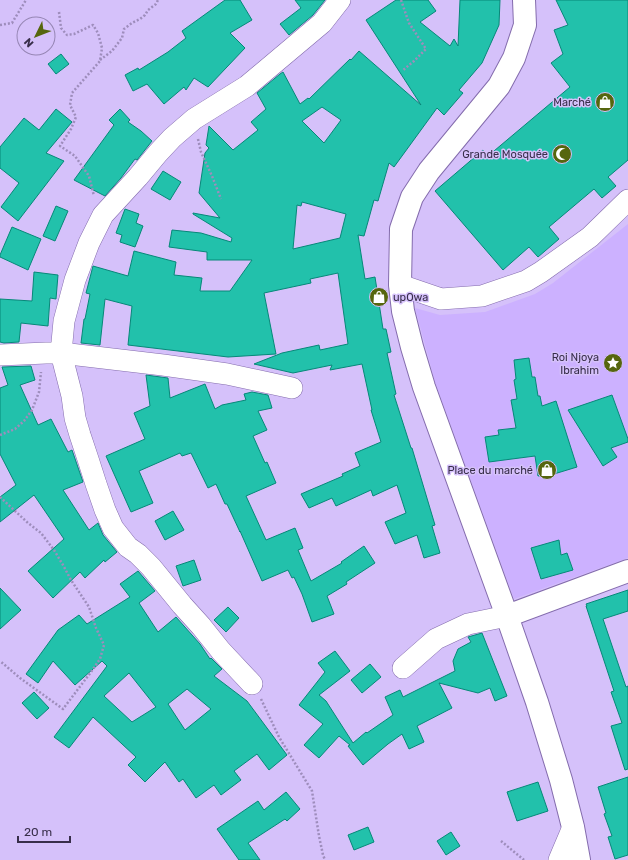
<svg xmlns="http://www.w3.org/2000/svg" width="628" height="860" viewBox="0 0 628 860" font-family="Rubik,sans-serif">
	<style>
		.built { fill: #ccb1ff }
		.building { fill: #22c1ab; stroke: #068878; fill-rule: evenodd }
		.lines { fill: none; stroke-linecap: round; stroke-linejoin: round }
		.minor-casing { stroke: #846cad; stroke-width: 22 }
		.major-casing { stroke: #846cad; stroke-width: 24 }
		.path { stroke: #9e8dbc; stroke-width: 2.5; stroke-dasharray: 2 2; stroke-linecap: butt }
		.minor { stroke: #fff; stroke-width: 21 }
		.major { stroke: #fff; stroke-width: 22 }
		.labels { text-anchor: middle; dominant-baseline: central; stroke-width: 3; stroke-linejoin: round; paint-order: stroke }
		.poi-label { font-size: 11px; fill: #382e4a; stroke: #d5c1fa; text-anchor: end }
	</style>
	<rect width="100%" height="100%" fill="#d5c1fa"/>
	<polygon class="built" points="628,224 628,558 514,599 435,382 415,308 440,315 485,312 535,294 553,283"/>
	<g class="building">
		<polygon points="225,0 240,0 252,20 230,33 245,48 208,87 194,78 186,90 184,87 164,104 147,84 133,91 125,75 138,68 139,70 168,52 186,38 182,31"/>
		<polygon points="295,0 325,0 313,15 289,35 280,24 301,8"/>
		<path d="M396,0H428L436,11L420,22L450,46L454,39L458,46L460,0H500L499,25L482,63L459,90L463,93L444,115L437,108L394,167L389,163L378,201L374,200L364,236L358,235L365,279L375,277L383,329H386L391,352L387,353L396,394L394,395L411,448H412L435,525L432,526L440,553L424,558L417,535L395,544L385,522L406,513L397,485L373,496L371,490L336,506L332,498L309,508L301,494L343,476L342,474L360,466L355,453L381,442L371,410H372L362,364L330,370L332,365L293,373L254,364L282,353L319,345L320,350L348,344L338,273L310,279L311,283L264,293L276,354L228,357L128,345L132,306L105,299L100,345L81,343L84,319H85L90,294L86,293L93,266L128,276L134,251L176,262L174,275L202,278L200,291H230L252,260H207V252L169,247L172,230L201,233L231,242L232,238L193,214V213L220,218L199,193L205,153L209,148L206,145L209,126L233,150L258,130L251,122L266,109L257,93L280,74L283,72L300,104L308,98L309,99L350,59L351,60L359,51L421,105L366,20ZM322,107L341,120L324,143L302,121ZM302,202L346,214L340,238L293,249L297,205L301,206Z"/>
		<polygon points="556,0 628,0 628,160 608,177 616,186 602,198 594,189 549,227 559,239 538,257 529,247 503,270 435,191 483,150 488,156 570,87 551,63 563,54 554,30 568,25"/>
		<polygon points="61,54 69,64 56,74 48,64"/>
		<polygon points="56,109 72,122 46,153 64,161 18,221 1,207 19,183 0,168 0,147 24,118 39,130"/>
		<polygon points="120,109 130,120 128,122 141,131 152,141 137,160 135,159 121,178 105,196 74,180 114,125 109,120"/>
		<polygon points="163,171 181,182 170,200 151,189"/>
		<polygon points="56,206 68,211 55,241 43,236"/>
		<polygon points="125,209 139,214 136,223 143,226 135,247 120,242 122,235 116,233"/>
		<polygon points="12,227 41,239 28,270 0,257 0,255"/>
		<polygon points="34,272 58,275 56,299 50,298 48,326 21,323 19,342 4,343 0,342 0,299 32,301"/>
		<polygon points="529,358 532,377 535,377 538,396 540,396 542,406 556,401 577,467 554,474 538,476 535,456 489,462 485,437 499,435 498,430 516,428 511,400 517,399 514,380 516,379 514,360"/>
		<polygon points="31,366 35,380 20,385 38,425 51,419 68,452 72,450 83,482 63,490 89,530 98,523 103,535 117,552 105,562 104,560 85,578 80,572 53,598 28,571 64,539 34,495 0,522 0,497 16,485 0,454 0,388 8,385 2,367"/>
		<polygon points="146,375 168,378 170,398 205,384 215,409 222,405 246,400 244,394 252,392 268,395 272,408 258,411 267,430 253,436 265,463 267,462 276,483 246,496 266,540 295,528 303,548 298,550 311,581 342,563 341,562 364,546 375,563 346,582 347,584 327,596 334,614 312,622 302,594 294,577 292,578 288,570 262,581 240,531 240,532 227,504 225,504 216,484 208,488 191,453 182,456 180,453 139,471 153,503 131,512 106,456 145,439 134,413 150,406"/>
		<polygon points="612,395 628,439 628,442 611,448 617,457 603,466 568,410"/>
		<polygon points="173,511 184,530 165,540 155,521"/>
		<polygon points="559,540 561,555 567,553 573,570 541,579 531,548"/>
		<polygon points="194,560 201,580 183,586 176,566"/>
		<path d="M138,571L155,591L139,603L158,632L176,617L200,644L210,659L211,658L222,669L214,676L247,701L287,755L269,770L257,754L234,771L241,780L221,795L214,785L196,798L183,779L179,782L165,762L145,782L128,765L136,757L93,717L69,748L54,737L107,666L102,661L75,685L53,661L38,683L26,674L58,630L79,615L87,624L130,597L120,584ZM129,673L156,707L132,722L104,696ZM187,689L211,709L185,730L168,704Z"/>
		<polygon points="0,588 21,610 0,629"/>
		<polygon points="628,590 628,611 603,619 626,687 628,686 628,769 625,770 611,726 622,723 611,692 614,691 586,606 587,606 586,604"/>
		<polygon points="228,607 239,618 226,632 214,620"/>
		<polygon points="482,633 507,696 495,701 490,688 478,693 439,683 452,708 417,726 424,742 409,749 402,734 388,744 363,765 348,746 350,745 339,736 319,758 304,745 323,724 299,705 325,672 318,663 335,651 350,671 319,695 326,701 353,743 366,732 367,733 393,715 385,697 400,690 403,697 455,671 453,661 458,649 471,642 468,637"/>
		<polygon points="370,664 381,677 362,693 351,680"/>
		<polygon points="34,692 49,708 37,719 22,703"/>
		<polygon points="628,777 628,855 615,859 608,837 612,836 604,814 606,813 598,787"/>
		<polygon points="538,782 548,811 517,821 507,792"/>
		<polygon points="286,792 300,809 287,821 285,819 248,843 260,860 239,860 217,829 258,801 264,810"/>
		<polygon points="368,827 374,842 354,850 348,835"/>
		<polygon points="451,832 460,846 446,855 437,841"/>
	</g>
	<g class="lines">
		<g class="minor-casing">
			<g id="minor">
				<polyline points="400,285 441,299 482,296 526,281 541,272 590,237 628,200"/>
				<polyline points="0,355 46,353 61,353 163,365 227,374 292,388"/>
				<polyline points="403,668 436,639 468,624 507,616"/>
				<polyline points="252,684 221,651 201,626 182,605 151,567 138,554 128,547 113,528 105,510 96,484 88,459 80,435 75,418 72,396 61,353 64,321 75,280 89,243 103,215 138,177 158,153 172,138 194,119 247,86 322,23 340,0"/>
				<polyline points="559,860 573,827"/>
			</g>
		</g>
		<g class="major-casing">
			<g id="major">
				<polyline points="524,0 525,25 514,58 499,86 429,171 412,197 401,229 400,285 403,311 412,347 424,387 507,616 537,702 561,780 573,827 579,860"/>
				<polyline points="507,616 628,571"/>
			</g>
		</g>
		<g class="path">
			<polyline points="401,0 409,23 426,49 414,61 402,71"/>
			<polyline points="59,12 61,28 67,35 74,34 93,25 98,33 102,48 100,61 72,93 70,105 76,117 71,129 60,146 75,156 89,176 94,196"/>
			<polyline points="0,25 12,23 26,0"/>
			<polyline points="100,60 112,51 122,38 124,29 132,23 140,19 145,15 148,10 156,4 158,0"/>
			<polyline points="198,139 201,152 212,176 221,199"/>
			<polyline points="0,435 15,429 24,421 32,410 39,392 41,372"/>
			<polyline points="0,497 28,523 41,533 54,550 63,565 71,580 89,607 96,628 104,645 100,659 91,672 63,709 20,678 0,661"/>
			<polyline points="261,699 279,737 312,791 319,836 323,855 325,860"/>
			<polyline points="501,841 524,860"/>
		</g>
		<use href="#minor" class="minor"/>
		<use href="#major" class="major"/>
	</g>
	<defs>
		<g id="shop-disc" transform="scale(1)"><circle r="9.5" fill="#56660e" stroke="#d5c1fa"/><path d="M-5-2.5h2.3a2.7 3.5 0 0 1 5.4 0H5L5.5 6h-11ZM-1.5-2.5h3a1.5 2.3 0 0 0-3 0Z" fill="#fff"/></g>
		<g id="mosque-disc" transform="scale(1)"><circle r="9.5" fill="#56660e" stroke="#d5c1fa"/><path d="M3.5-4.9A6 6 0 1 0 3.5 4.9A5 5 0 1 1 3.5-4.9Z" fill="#fff"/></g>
		<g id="sight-disc" transform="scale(1)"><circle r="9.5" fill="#56660e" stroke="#d5c1fa"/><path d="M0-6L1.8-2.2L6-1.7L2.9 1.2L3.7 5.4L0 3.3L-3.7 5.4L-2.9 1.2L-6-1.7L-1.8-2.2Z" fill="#fff"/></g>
	</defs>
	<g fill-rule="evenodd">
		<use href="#shop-disc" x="605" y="102"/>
		<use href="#mosque-disc" x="562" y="154"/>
		<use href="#shop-disc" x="379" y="297"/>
		<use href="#sight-disc" x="613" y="363"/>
		<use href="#shop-disc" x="547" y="470"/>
	</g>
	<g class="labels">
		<g class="poi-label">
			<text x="591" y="102">Marché</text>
			<text x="548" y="154">Grande Mosquée</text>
			<text x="393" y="297" text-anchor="start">upOwa</text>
			<text x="599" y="357">Roi Njoya<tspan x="599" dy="13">Ibrahim</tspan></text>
			<text x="533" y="470">Place du marché</text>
		</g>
	</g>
	<g transform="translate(36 36) rotate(227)"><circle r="19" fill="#d5c1fa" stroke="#9686b4"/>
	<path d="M0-3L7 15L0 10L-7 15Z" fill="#56660e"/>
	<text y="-6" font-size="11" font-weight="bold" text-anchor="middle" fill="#382e4a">N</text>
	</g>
	<path d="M18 836v6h52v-6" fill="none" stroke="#382e4a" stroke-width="2"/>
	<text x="24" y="836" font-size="12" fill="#382e4a" stroke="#d5c1fa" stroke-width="3" paint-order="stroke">20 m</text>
</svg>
